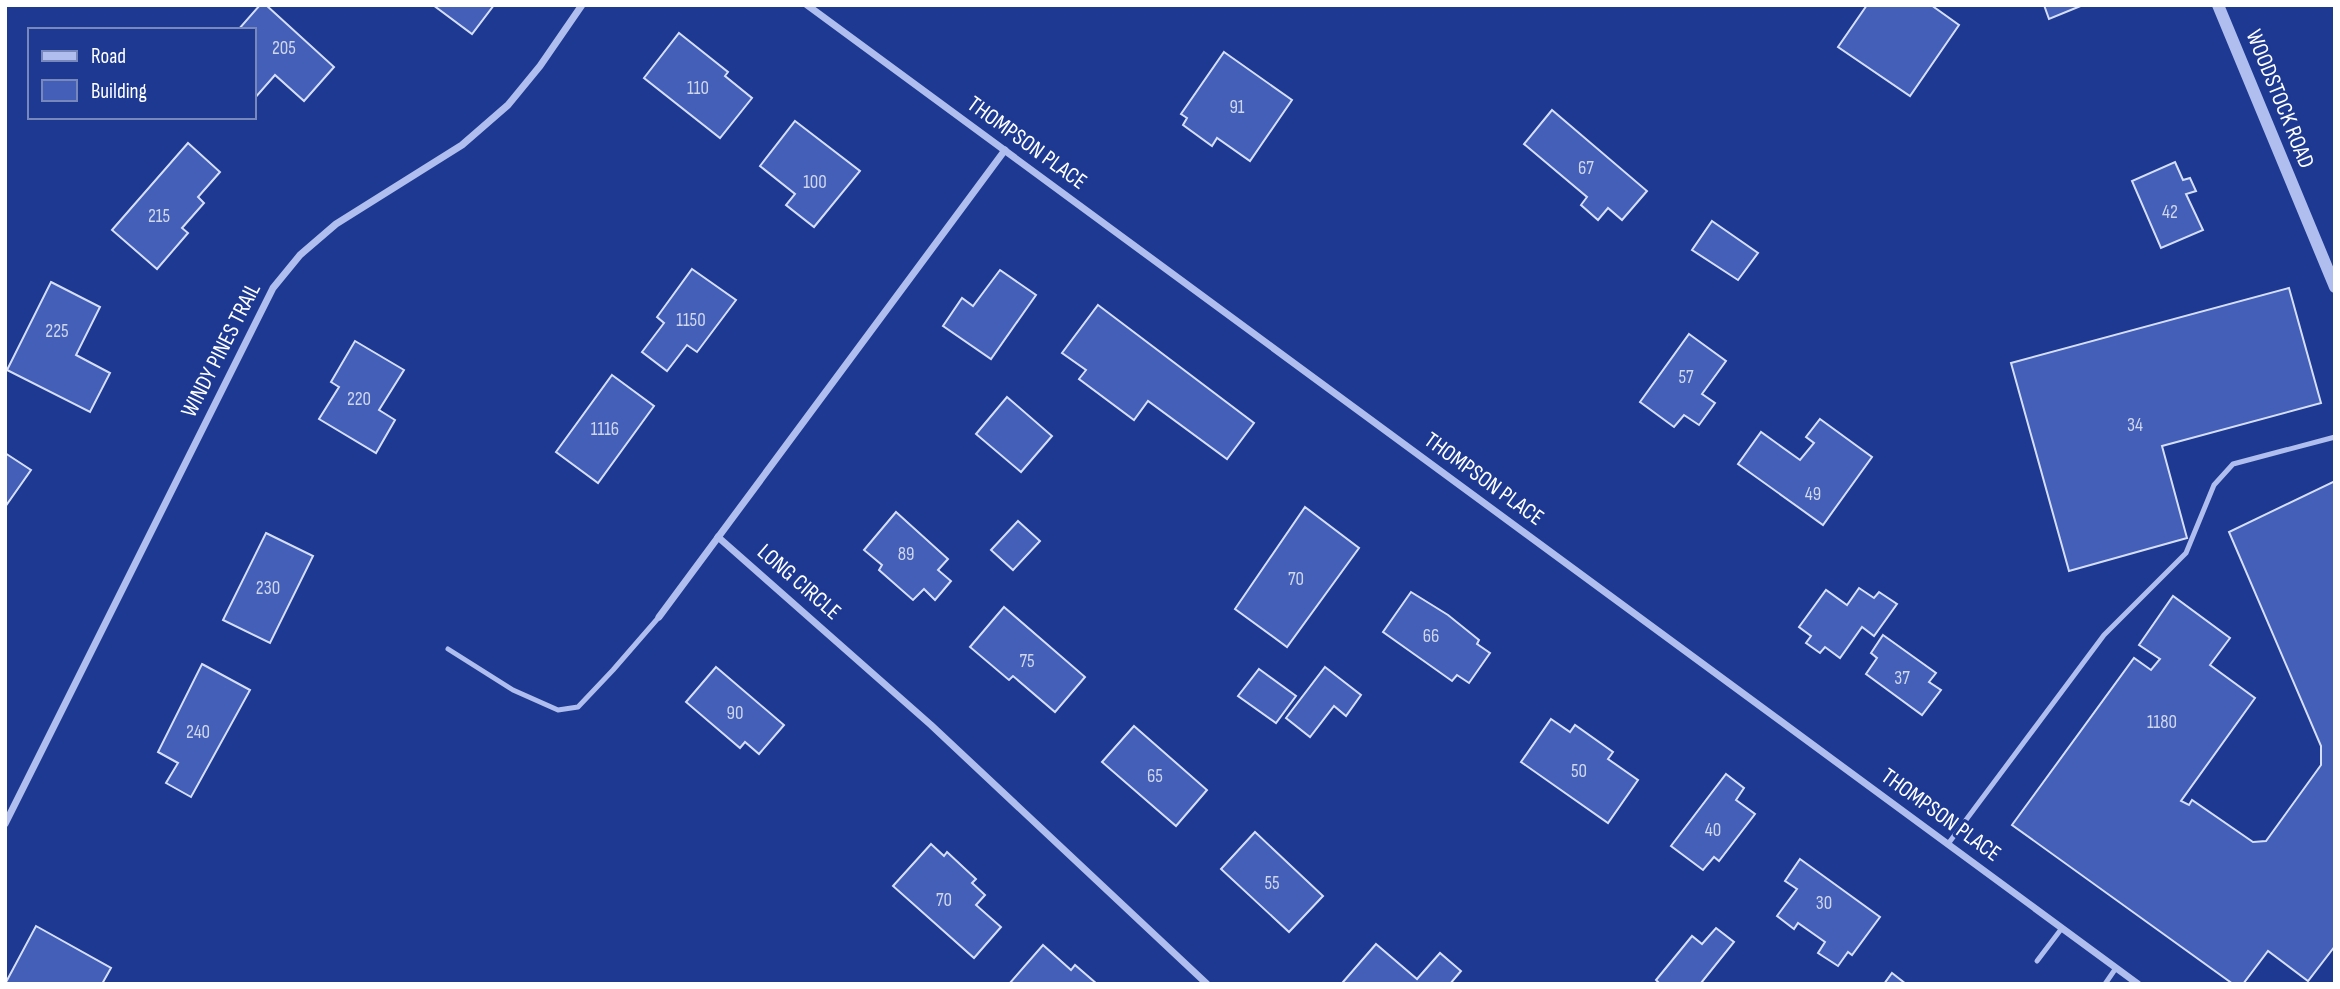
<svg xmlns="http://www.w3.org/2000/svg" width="2340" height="989" viewBox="0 0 2340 989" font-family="'Sofia Sans Condensed',sans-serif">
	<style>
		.building { fill: #435fb7; stroke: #d5defa; stroke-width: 2 }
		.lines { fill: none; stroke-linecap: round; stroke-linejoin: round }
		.service { stroke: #afbeee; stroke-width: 5 }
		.minor { stroke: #afbeee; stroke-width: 7 }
		.tertiary { stroke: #afbeee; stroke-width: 12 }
		.labels { text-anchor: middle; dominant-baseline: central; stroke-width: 6; stroke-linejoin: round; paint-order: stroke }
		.number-label { font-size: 19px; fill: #d0d7ed }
		.street-label { font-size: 23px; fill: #fff; stroke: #1e3991 }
	</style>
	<rect width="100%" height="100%" fill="#1e3991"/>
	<g class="building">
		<polygon points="260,5 266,5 334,67 304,101 275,75 254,99 254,30 238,30"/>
		<polygon points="433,5 494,5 472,34"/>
		<polygon points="1867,5 1931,5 1959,25 1910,96 1838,47"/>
		<polygon points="2044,5 2083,5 2049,19"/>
		<polygon points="679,33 728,72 725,76 752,98 720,138 644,78"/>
		<polygon points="1224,52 1292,100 1250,161 1217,138 1212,146 1183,125 1187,118 1181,114"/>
		<polygon points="1552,110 1647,191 1622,220 1608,208 1598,220 1581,205 1587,197 1524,144"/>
		<polygon points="795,121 860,171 814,227 786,205 795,194 760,166"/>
		<polygon points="188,143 220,172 198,197 204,203 182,228 188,233 157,269 112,230"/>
		<polygon points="2175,162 2183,180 2190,178 2196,191 2186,194 2203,230 2161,248 2132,181"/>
		<polygon points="1712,221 1758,253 1738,280 1692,250"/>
		<polygon points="692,269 736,300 697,352 687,345 667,371 642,352 664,323 657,317"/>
		<polygon points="1000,270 1036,295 991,359 943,326 962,298 973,306"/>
		<polygon points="51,282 100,307 76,355 110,373 90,412 7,370"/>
		<polygon points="2289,288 2321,403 2162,446 2187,538 2069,571 2011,363"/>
		<polygon points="1098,305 1254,423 1227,459 1148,401 1134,420 1079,379 1086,370 1062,353"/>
		<polygon points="1689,334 1726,361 1702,394 1715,403 1699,425 1684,415 1674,427 1640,402"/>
		<polygon points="355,341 404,370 379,410 395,420 376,453 319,419 339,387 331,382"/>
		<polygon points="612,375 654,406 598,483 556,452"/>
		<polygon points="1007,397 1052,436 1021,472 976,434"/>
		<polygon points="1820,419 1872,457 1823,525 1738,464 1761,432 1800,460 1814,443 1806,437"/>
		<polygon points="5,453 31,470 5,507"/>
		<polygon points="2335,481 2335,946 2308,981 2268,951 2243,984 2233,984 2012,825 2134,658 2151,670 2160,659 2139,645 2173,596 2230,638 2210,665 2255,698 2181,801 2189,805 2192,800 2253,842 2266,841 2321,765 2321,746 2229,532"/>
		<polygon points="1305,507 1359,548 1287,647 1235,609"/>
		<polygon points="896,512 948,559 938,570 951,581 935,600 924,589 913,600 879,570 882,565 864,550"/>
		<polygon points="1018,521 1040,541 1013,570 991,550"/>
		<polygon points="266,533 313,556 270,643 223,620"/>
		<polygon points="1859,588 1874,598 1879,592 1897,604 1874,636 1862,627 1840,658 1825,647 1820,653 1806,643 1811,636 1799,627 1826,590 1847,605"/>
		<polygon points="1411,592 1448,615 1479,640 1477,644 1490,653 1469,683 1457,675 1452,681 1383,632"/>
		<polygon points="1004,607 1085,677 1055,712 1013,676 1009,680 970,647"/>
		<polygon points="1883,635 1936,673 1929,682 1941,690 1922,715 1866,674 1877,658 1871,653"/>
		<polygon points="202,664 250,690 191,797 166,783 178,763 158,752"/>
		<polygon points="716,667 784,725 759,754 745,742 740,748 686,702"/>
		<polygon points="1325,667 1361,695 1346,716 1334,706 1310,737 1286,718"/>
		<polygon points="1259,669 1296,696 1276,723 1238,696"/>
		<polygon points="1551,719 1570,732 1575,725 1613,752 1608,759 1638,780 1608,823 1521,762"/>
		<polygon points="1134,726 1207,790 1176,826 1102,762"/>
		<polygon points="1726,774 1744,788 1736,800 1755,814 1719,861 1714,857 1703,870 1671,846"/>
		<polygon points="1255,832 1323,896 1289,932 1221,869"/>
		<polygon points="931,844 944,856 947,852 976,879 972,883 985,895 976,905 1001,927 974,958 893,886"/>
		<polygon points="1800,859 1880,917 1852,955 1848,952 1838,966 1818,953 1825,942 1798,923 1794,929 1777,916 1797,889 1785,881"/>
		<polygon points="36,926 111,968 102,984 5,984"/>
		<polygon points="1716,928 1734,942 1701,983 1702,984 1660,984 1656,980 1692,936 1702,944"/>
		<polygon points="1376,944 1417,979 1440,953 1461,971 1450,984 1345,984 1343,982"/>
		<polygon points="1043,945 1071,970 1075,965 1097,984 1009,984"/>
		<polygon points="1892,973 1906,984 1884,984"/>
	</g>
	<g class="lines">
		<g class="service">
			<polyline points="448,649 513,690 558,710 578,707 613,670 659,617"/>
			<polyline points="1948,844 2104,635 2186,553 2214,485 2233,464 2335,437"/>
			<polyline points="2037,961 2062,928"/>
			<polyline points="2105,984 2116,968"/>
		</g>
		<g class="minor">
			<polyline points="807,5 2138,984"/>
			<polyline points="718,537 931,725 1207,984"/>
			<polyline points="659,617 1005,150"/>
			<polyline points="5,824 273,288 300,255 336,224 462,145 508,105 540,66 582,5"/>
		</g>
		<polyline class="tertiary" points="2218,5 2335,287"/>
	</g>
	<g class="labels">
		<g class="number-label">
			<text x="284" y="48">205</text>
			<text x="698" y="88">110</text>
			<text x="1237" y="107">91</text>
			<text x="1586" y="168">67</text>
			<text x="815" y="182">100</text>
			<text x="2170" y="212">42</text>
			<text x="159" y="216">215</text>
			<text x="691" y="320">1150</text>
			<text x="57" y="331">225</text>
			<text x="1686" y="377">57</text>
			<text x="359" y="399">220</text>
			<text x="2135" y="425">34</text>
			<text x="605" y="429">1116</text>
			<text x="1813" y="494">49</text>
			<text x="906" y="554">89</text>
			<text x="1296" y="579">70</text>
			<text x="268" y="588">230</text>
			<text x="1431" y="636">66</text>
			<text x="1027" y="661">75</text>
			<text x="1902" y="678">37</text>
			<text x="735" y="713">90</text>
			<text x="2162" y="722">1180</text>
			<text x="198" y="732">240</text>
			<text x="1579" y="771">50</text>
			<text x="1155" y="776">65</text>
			<text x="1713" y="830">40</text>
			<text x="1272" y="883">55</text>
			<text x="944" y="900">70</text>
			<text x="1824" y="903">30</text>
		</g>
		<g class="street-label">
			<text transform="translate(2280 99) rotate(68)">WOODSTOCK ROAD</text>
			<text transform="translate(1027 143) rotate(36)">THOMPSON PLACE</text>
			<text transform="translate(221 350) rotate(-63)">WINDY PINES TRAIL</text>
			<text transform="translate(1484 479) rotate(36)">THOMPSON PLACE</text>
			<text transform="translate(799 582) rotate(41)">LONG CIRCLE</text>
			<text transform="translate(1941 815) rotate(36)">THOMPSON PLACE</text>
		</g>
	</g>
	<rect width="2340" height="989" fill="none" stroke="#ffffff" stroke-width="14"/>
	<rect x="28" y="28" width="228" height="91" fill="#1e3991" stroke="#7888bd" stroke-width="2"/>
	<rect x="42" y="51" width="35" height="10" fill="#afbeee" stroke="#7888bd" stroke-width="2"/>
	<text x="91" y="63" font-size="21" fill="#ffffff">Road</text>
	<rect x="42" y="80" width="35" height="21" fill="#435fb7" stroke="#7888bd" stroke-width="2"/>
	<text x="91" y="98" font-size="21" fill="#ffffff">Building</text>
</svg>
